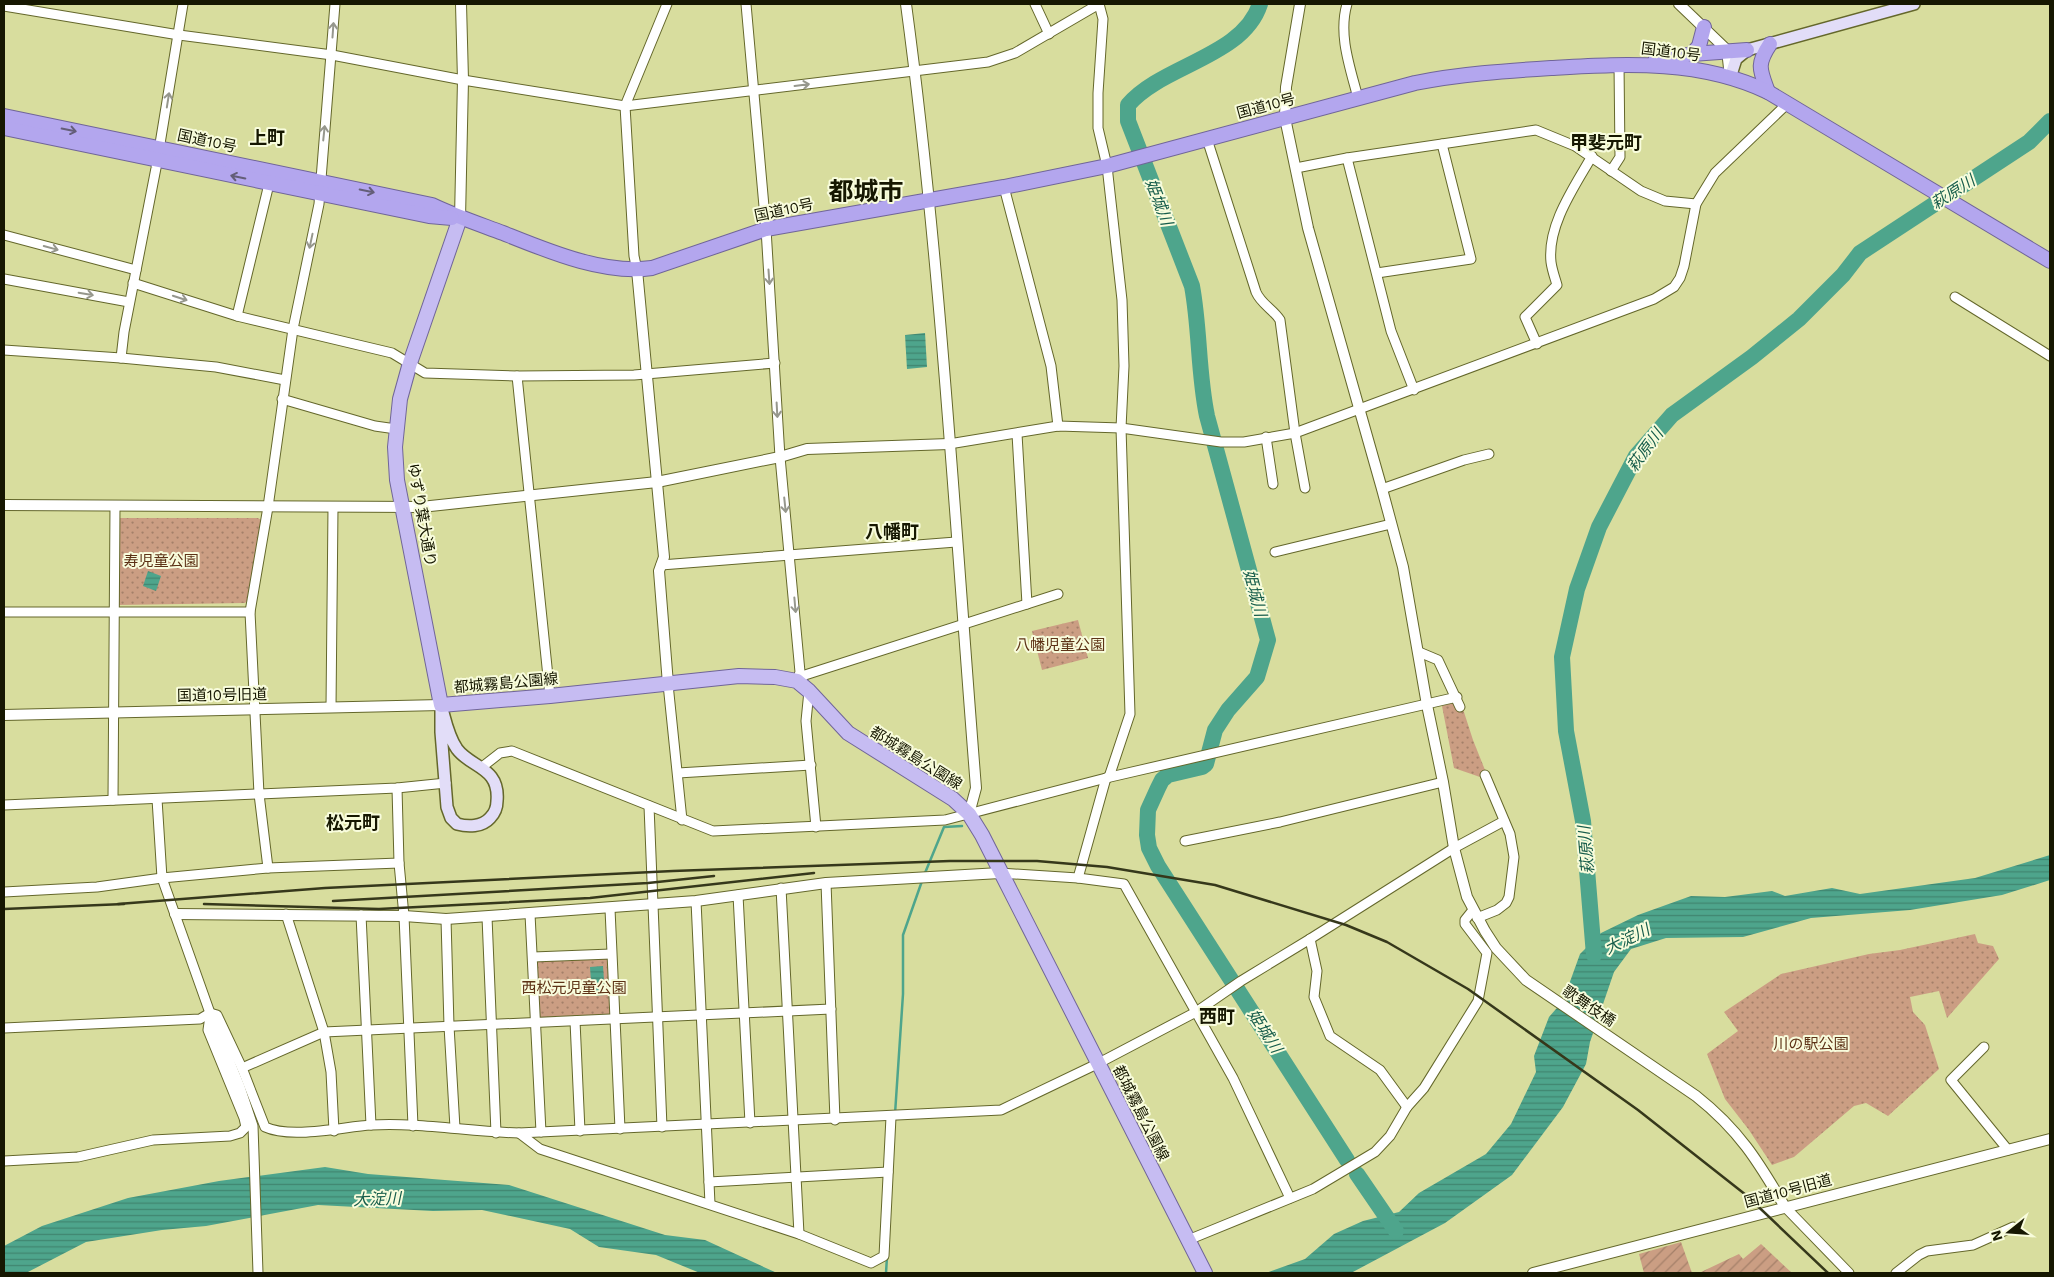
<svg xmlns="http://www.w3.org/2000/svg" width="2054" height="1277" viewBox="0 0 2054 1277" font-family="'Work Sans','Noto Sans JP',sans-serif">
	<style>
		.park { fill: url(#park-dots) }
		.garden { fill: url(#garden-furrows) }
		.water { fill: url(#water-rules) }
		.lines { fill: none; stroke-linecap: round; stroke-linejoin: round }
		.stream { stroke: #4ea58c; stroke-width: 2.5 }
		.river { stroke: #4ea58c; stroke-width: 16 }
		.minor-casing { stroke: #64672b; stroke-width: 11 }
		.tertiary-casing { stroke: #64672b; stroke-width: 12 }
		.secondary-casing { stroke: #64672b; stroke-width: 14 }
		.primary-casing { stroke: #706598; stroke-width: 16 }
		.trunk-casing { stroke: #706598; stroke-width: 16 }
		.minor { stroke: #fff; stroke-width: 9 }
		.tertiary { stroke: #fff; stroke-width: 10 }
		.secondary { stroke: #e2ddf8; stroke-width: 11 }
		.primary { stroke: #c6bcf2; stroke-width: 14 }
		.trunk { stroke: #b3a6ee; stroke-width: 14 }
		.rail { stroke: #36381b; stroke-width: 2.5 }
		.oneway { stroke: #96978d }
		.oneway2 { stroke: #645e78 }
		.labels { text-anchor: middle; dominant-baseline: central; stroke-width: 4; stroke-linejoin: round; paint-order: stroke }
		.street-label { font-size: 15px; fill: #161701; stroke: #f8fcdc }
		.park-label { font-size: 15px; fill: #5d3216; stroke: #f8fcdc }
		.water-label { font-size: 16px; font-style: italic; fill: #175d4b; stroke: #f8fcdc }
		.quarter-label { font-size: 18px; font-weight: bold; fill: #161701; stroke: #f8fcdc }
		.town-label { font-size: 25px; font-weight: bold; fill: #161701; stroke: #f8fcdc }
	</style>
	<defs>
		<pattern id="park-dots" width="8" height="8" patternUnits="userSpaceOnUse" patternTransform="scale(1.25)"><rect width="8" height="8" fill="#cb9e83"/><path d="M2 2h.1M6 6h.1" fill="none" stroke="#a48069" stroke-width="1.8" stroke-linecap="round"/></pattern>
		<pattern id="garden-furrows" width="10" height="10" patternUnits="userSpaceOnUse" patternTransform="scale(1.25)"><rect width="10" height="10" fill="#cb9e83"/><path d="M-1 1l2-2M0 10L10 0M9 11l2-2" fill="none" stroke="#a48069"/></pattern>
		<pattern id="water-rules" width="6" height="5" patternUnits="userSpaceOnUse" patternTransform="scale(1.25)"><rect width="6" height="5" fill="#4ea58c"/><path d="M0 2.5h6" fill="none" stroke="#408570"/></pattern>
	</defs>
	<rect width="100%" height="100%" fill="#d8dd9e"/>
	<g class="park">
		<polygon points="120,518 258,518 261,520 248,600 245,603 118,605 118,520"/>
		<polygon points="1078,620 1088,658 1042,670 1032,631"/>
		<polygon points="1456,702 1462,706 1473,740 1487,775 1480,777 1454,768 1442,706"/>
		<polygon points="1975,934 1978,943 1993,946 1999,959 1947,1018 1939,991 1910,997 1913,1012 1925,1025 1939,1069 1888,1116 1866,1103 1854,1106 1794,1157 1772,1165 1749,1130 1725,1099 1707,1054 1738,1031 1724,1012 1781,974 1869,954 1900,950"/>
		<polygon points="611,954 615,1019 535,1023 533,957"/>
	</g>
	<g class="garden">
		<polygon points="1681,1242 1692,1273 1644,1273 1639,1254"/>
		<polygon points="1761,1244 1792,1273 1699,1273 1739,1254 1743,1259"/>
	</g>
	<g class="water">
		<polygon points="925,333 927,367 907,369 905,335"/>
		<polygon points="148,571 161,576 156,591 143,586"/>
		<polygon points="2050,855 2050,880 2002,895 1910,910 1811,918 1743,937 1666,938 1631,949 1614,972 1590,1042 1586,1064 1563,1107 1512,1175 1445,1223 1351,1273 1266,1273 1305,1259 1334,1234 1363,1221 1399,1212 1419,1193 1486,1154 1511,1124 1536,1072 1534,1056 1549,1017 1563,1001 1580,954 1601,933 1638,915 1691,896 1725,897 1772,891 1785,896 1832,888 1860,894 1975,878"/>
		<polygon points="603,966 605,995 592,996 590,967"/>
		<polygon points="325,1167 368,1174 509,1185 665,1235 705,1240 777,1273 700,1273 656,1255 599,1247 570,1229 482,1210 433,1211 318,1205 206,1226 162,1230 86,1242 26,1273 4,1273 4,1246 42,1226 128,1198 219,1181"/>
	</g>
	<g class="lines">
		<g class="stream">
			<polyline points="925,873 944,827 962,826"/>
			<polyline points="895,1114 903,994 903,935 922,881"/>
			<polyline points="886,1273 887,1257"/>
		</g>
		<g class="river">
			<path d="M1260,4C1243,57 1162,65 1128,105V121L1192,286C1200,329 1198,373 1207,416L1268,640L1257,677L1228,710L1215,730L1206,764L1202,767L1168,775L1162,780L1158,788L1148,810L1147,835L1149,848L1158,866L1347,1160"/>
			<polyline points="1594,955 1583,821 1566,731 1562,657 1577,589 1599,527 1636,456 1672,415 1752,357 1799,319 1843,275 1860,253 2029,142 2050,121"/>
			<polyline points="1357,1174 1396,1231"/>
		</g>
		<g class="minor-casing">
			<g id="minor">
				<polyline points="746,4 766,229 780,457 800,672 797,681"/>
				<polyline points="1035,4 1049,34"/>
				<polyline points="1099,4 1103,19 1098,93 1098,128 1107,166 1122,300 1124,366 1121,428 1130,714 1109,777"/>
				<path d="M1347,4C1338,35 1350,67 1358,98"/>
				<polyline points="4,6 179,35 332,55 463,80 625,106 988,62 1015,53 1099,4"/>
				<path d="M1207,139L1256,292C1261,304 1273,309 1280,320L1295,433L1305,488"/>
				<polyline points="1347,158 1391,331 1414,390"/>
				<polyline points="1296,168 1347,158 1536,130 1575,146 1641,191 1665,201 1696,204"/>
				<polyline points="1611,171 1620,157 1619,64"/>
				<polyline points="1004,187 1051,366 1058,426"/>
				<polyline points="4,235 136,270"/>
				<polyline points="637,270 634,256 625,106 667,4"/>
				<polyline points="1377,273 1471,259 1442,144"/>
				<polyline points="4,279 129,302"/>
				<polyline points="133,283 237,316 392,353 425,373 517,376 634,375 775,363"/>
				<polyline points="1955,297 2050,356"/>
				<polyline points="237,316 269,184"/>
				<path d="M1537,344L1525,317L1557,285C1555,278 1552,270 1551,262C1547,225 1575,186 1592,156"/>
				<polyline points="4,350 121,358 216,367 285,380"/>
				<polyline points="121,358 124,332 156,168 183,4"/>
				<polyline points="517,376 550,696"/>
				<polyline points="282,399 375,426 396,429"/>
				<polyline points="1017,434 1027,604"/>
				<polyline points="1266,437 1273,484"/>
				<polyline points="949,444 1058,426 1121,428 1221,442 1244,442 1295,433 1654,299 1674,287 1680,278 1684,266 1696,204 1715,173 1788,103"/>
				<polyline points="1382,489 1464,460 1489,454"/>
				<polyline points="1275,552 1391,524"/>
				<polyline points="661,565 956,542"/>
				<polyline points="4,612 250,612"/>
				<polyline points="1419,652 1438,660 1460,707"/>
				<polyline points="798,680 805,675 1058,594"/>
				<polyline points="668,684 682,820"/>
				<polyline points="809,691 806,721 816,827"/>
				<polyline points="331,707 333,508"/>
				<polyline points="482,767 500,753 512,751 713,831 945,820 1106,778 1457,697"/>
				<polyline points="678,773 811,765"/>
				<polyline points="157,799 162,878 210,1013 240,1087 253,1126 258,1273"/>
				<polyline points="113,800 115,506"/>
				<polyline points="4,805 397,788 446,783"/>
				<polyline points="649,806 662,1127"/>
				<polyline points="1185,841 1280,822 1443,782"/>
				<polyline points="399,863 404,916 413,1126"/>
				<polyline points="268,868 259,794 250,612 268,507 293,329 319,204 335,4"/>
				<polyline points="1000,873 1078,878 1124,884 1233,1078 1290,1198"/>
				<polyline points="1078,878 1106,778"/>
				<polyline points="826,883 835,1120"/>
				<polyline points="781,888 799,1234"/>
				<polyline points="4,892 97,887 162,878 268,868 399,863 397,788"/>
				<polyline points="738,895 750,1123"/>
				<polyline points="696,901 710,1204"/>
				<polyline points="610,909 620,1129"/>
				<polyline points="286,914 324,1032 331,1072 334,1131"/>
				<polyline points="530,914 541,1132"/>
				<polyline points="361,915 371,1125"/>
				<polyline points="487,917 496,1133"/>
				<polyline points="1477,918 1497,910 1506,903 1509,897 1514,857 1510,834 1485,775"/>
				<polyline points="446,919 449,1026 455,1128"/>
				<polyline points="1310,939 1317,971 1314,997 1330,1036 1380,1070 1407,1107"/>
				<polyline points="533,957 611,954"/>
				<polyline points="575,1021 580,1131"/>
				<path d="M4,1028L200,1019L210,1013L217,1015L242,1068L265,1127C291,1139 342,1127 371,1125C418,1122 471,1132 519,1133L1001,1110L1097,1064L1196,1012L1241,981L1310,939L1454,848L1504,821"/>
				<polyline points="1984,1047 1951,1080 2008,1150"/>
				<polyline points="242,1068 324,1032 831,1009"/>
				<polyline points="519,1133 540,1149 799,1234 871,1263 884,1256 891,1117"/>
				<polyline points="4,1161 78,1157 153,1140 230,1136 240,1133 246,1127 244,1118 208,1030 210,1016"/>
				<polyline points="709,1182 888,1172"/>
				<polyline points="1785,1207 1849,1273"/>
				<polyline points="1188,1240 1313,1189 1375,1152 1390,1136 1407,1107 1424,1088 1478,1001 1487,953 1465,924 1465,920 1473,910"/>
				<polyline points="1896,1273 1919,1255 1927,1251 1973,1245 2013,1227"/>
			</g>
		</g>
		<g class="tertiary-casing">
			<g id="tertiary">
				<path d="M906,4C941,264 955,526 976,788L969,814"/>
				<path d="M1300,4L1286,87L1285,118L1308,228L1382,489L1403,567L1427,705L1443,782L1454,848L1467,897L1485,931L1496,948L1526,980L1696,1096C1739,1130 1758,1161 1785,1207"/>
				<polyline points="1679,4 1727,50 1730,77"/>
				<polyline points="460,218 463,80 461,4"/>
				<polyline points="637,270 664,557 659,571 668,684"/>
				<polyline points="4,505 421,507 657,482 780,457 807,449 949,444"/>
				<polyline points="4,715 441,705"/>
				<polyline points="175,914 404,916 446,919 696,901 826,883 1000,873"/>
				<polyline points="1533,1273 2050,1139"/>
			</g>
		</g>
		<g class="secondary-casing">
			<g id="secondary">
				<polyline points="1730,78 1736,59 1747,50 1914,4"/>
				<path d="M441,705C445,719 448,736 457,749C471,768 500,767 497,801C497,808 495,813 490,818C482,827 468,827 457,824L451,818L447,807L441,732Z"/>
			</g>
		</g>
		<g class="primary-casing">
			<polyline id="primary" points="460,218 410,363 400,399 395,447 397,480 441,705 550,696 739,676 775,677 797,681 809,691 848,733 953,799 969,814 982,835 1205,1273"/>
		</g>
		<g class="trunk-casing">
			<g id="trunk">
				<polyline points="1692,54 1699,46 1704,27"/>
				<polyline points="1655,61 1692,54 1747,50"/>
				<path d="M1768,92C1760,70 1756,65 1770,44"/>
				<path d="M4,116L432,205C455,216 479,224 503,233C548,251 604,275 652,268L766,229L1004,187L1107,166L1415,83C1460,74 1505,71 1551,68C1625,64 1699,59 1768,92L2050,261"/>
				<polyline points="4,128 429,216 452,218"/>
			</g>
		</g>
		<use href="#minor" class="minor"/>
		<use href="#tertiary" class="tertiary"/>
		<use href="#secondary" class="secondary"/>
		<use href="#primary" class="primary"/>
		<use href="#trunk" class="trunk"/>
		<g class="rail">
			<polyline points="333,901 648,883 714,876"/>
			<polyline points="118,904 325,888 673,871 950,861 1037,861 1107,867 1215,885 1346,925 1387,942 1468,989 1638,1110 1746,1195 1828,1273"/>
			<polyline points="204,904 379,909 590,898 814,873"/>
			<polyline points="4,909 124,904"/>
		</g>
	</g>
	<defs><path id="oneway-shaft" d="M-6 0H5M1.5-3L5.5 0L1.5 3" fill="none" stroke-width="1.6" stroke-linecap="round" stroke-linejoin="round" transform="scale(1.25)"/></defs>
	<g class="oneway">
		<use href="#oneway-shaft" transform="translate(333 30) rotate(-86)"/>
		<use href="#oneway-shaft" transform="translate(802 85) rotate(-7)"/>
		<use href="#oneway-shaft" transform="translate(168 100) rotate(-81)"/>
		<use href="#oneway-shaft" transform="translate(324 133) rotate(-84)"/>
		<use href="#oneway-shaft" transform="translate(311 241) rotate(102)"/>
		<use href="#oneway-shaft" transform="translate(51 248) rotate(15)"/>
		<use href="#oneway-shaft" transform="translate(769 277) rotate(86)"/>
		<use href="#oneway-shaft" transform="translate(86 294) rotate(10)"/>
		<use href="#oneway-shaft" transform="translate(180 298) rotate(18)"/>
		<use href="#oneway-shaft" transform="translate(777 410) rotate(87)"/>
		<use href="#oneway-shaft" transform="translate(785 505) rotate(84)"/>
		<use href="#oneway-shaft" transform="translate(795 605) rotate(85)"/>
	</g>
	<g class="oneway2">
		<use href="#oneway-shaft" transform="translate(69 130) rotate(11)"/>
		<use href="#oneway-shaft" transform="translate(238 177) rotate(-168)"/>
		<use href="#oneway-shaft" transform="translate(367 191) rotate(12)"/>
	</g>
	<g class="labels">
		<g class="street-label">
			<text transform="translate(1671 52) rotate(7)">国道10号</text>
			<text transform="translate(1266 106) rotate(-15)">国道10号</text>
			<text transform="translate(207 141) rotate(12)">国道10号</text>
			<text transform="translate(784 210) rotate(-12)">国道10号</text>
			<text transform="translate(422 515) rotate(80)">ゆずり葉大通り</text>
			<text transform="translate(506 683) rotate(-5)">都城霧島公園線</text>
			<text transform="translate(222 695) rotate(-1)">国道10号旧道</text>
			<text transform="translate(916 758) rotate(32)">都城霧島公園線</text>
			<text transform="translate(1589 1006) rotate(34)">歌舞伎橋</text>
			<text transform="translate(1141 1113) rotate(63)">都城霧島公園線</text>
			<text transform="translate(1788 1191) rotate(-15)">国道10号旧道</text>
		</g>
		<g class="park-label">
			<text x="161" y="561">寿児童公園</text>
			<text x="1060" y="645">八幡児童公園</text>
			<text x="574" y="988">西松元児童公園</text>
			<text x="1811" y="1044">川の駅公園</text>
		</g>
		<g class="water-label">
			<text transform="translate(1953 192) rotate(-33)">萩原川</text>
			<text transform="translate(1159 202) rotate(69)">姫城川</text>
			<text transform="translate(1645 450) rotate(-54)">萩原川</text>
			<text transform="translate(1255 593) rotate(75)">姫城川</text>
			<text transform="translate(1586 850) rotate(-95)">萩原川</text>
			<text transform="translate(1627 939) rotate(-26)">大淀川</text>
			<text transform="translate(1265 1031) rotate(57)">姫城川</text>
			<text transform="translate(377 1199) rotate(-2)">大淀川</text>
		</g>
		<g class="quarter-label">
			<text x="267" y="137">上町</text>
			<text x="1606" y="142">甲斐元町</text>
			<text x="892" y="531">八幡町</text>
			<text x="353" y="822">松元町</text>
			<text x="1217" y="1016">西町</text>
		</g>
		<g class="town-label">
			<text x="866" y="191">都城市</text>
		</g>
	</g>
	<rect width="2054" height="1277" fill="none" stroke="#161701" stroke-width="10"/>
	<g transform="translate(2009 1232) rotate(253)" stroke="#f8fcdc" stroke-width="4" paint-order="stroke">
	<path d="M0-4L9 19L0 12L-9 19Z" fill="#161701"/>
	<text y="-8" font-size="14" font-weight="bold" text-anchor="middle" fill="#161701">N</text>
	</g>
</svg>
